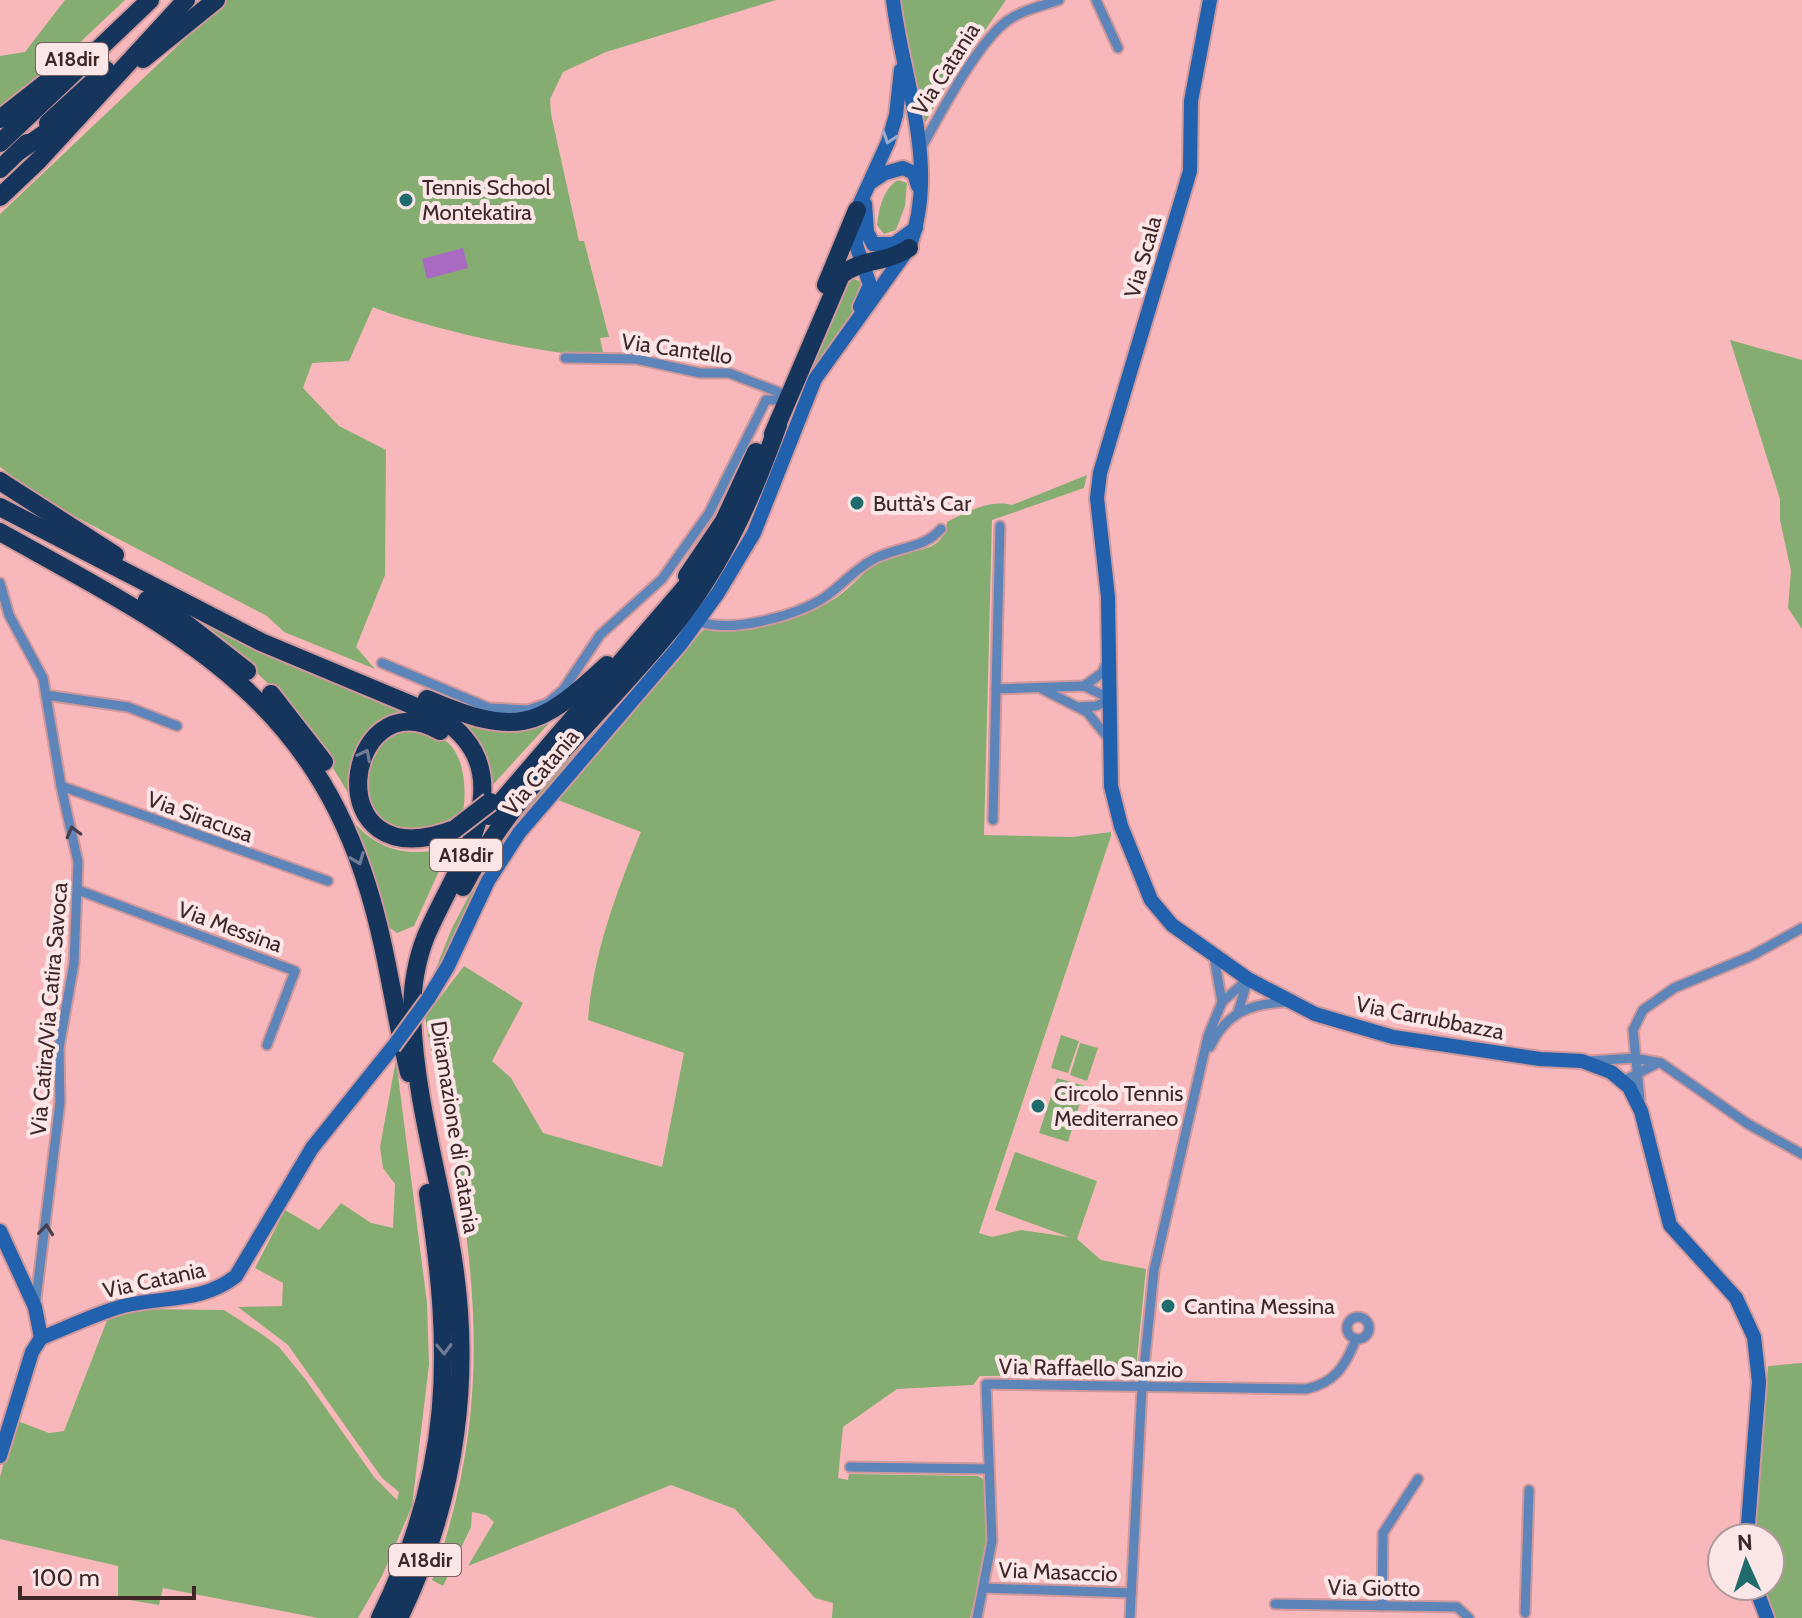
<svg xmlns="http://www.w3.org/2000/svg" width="1802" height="1618" viewBox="0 0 1802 1618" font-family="Cabin,sans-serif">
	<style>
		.green { fill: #85ad71 }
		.water { fill: #a96bc2 }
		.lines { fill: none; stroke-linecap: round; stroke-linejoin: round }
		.street-casing { stroke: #cf989b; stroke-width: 13 }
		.secondary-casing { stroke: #cf989b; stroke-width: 18 }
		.highway-casing { stroke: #cf989b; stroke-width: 22 }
		.street { stroke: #5e85b9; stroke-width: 9 }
		.secondary { stroke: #2261ad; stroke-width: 14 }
		.highway { stroke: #15355d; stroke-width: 18 }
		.secondary-bridge-casing { stroke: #cf989b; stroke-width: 18; stroke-linecap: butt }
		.highway-bridge-casing { stroke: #cf989b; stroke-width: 22; stroke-linecap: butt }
		.secondary-bridge { stroke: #2261ad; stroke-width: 14 }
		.highway-bridge { stroke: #15355d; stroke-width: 18 }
		.oneway { stroke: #99aacd }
		.oneway2 { stroke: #717c94 }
		.oneway3 { stroke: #473e4c }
		.poi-dot { fill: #206c6d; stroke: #fae6e7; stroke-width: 3 }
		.labels { text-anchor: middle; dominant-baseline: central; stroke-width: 8; stroke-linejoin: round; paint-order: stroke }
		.shield { fill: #fae6e7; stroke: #776061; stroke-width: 2 }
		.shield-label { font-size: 20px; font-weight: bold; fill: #3f2628 }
		.street-label { font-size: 22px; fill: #3f2628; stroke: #fae6e7 }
		.poi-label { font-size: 22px; fill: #3f2628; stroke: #fae6e7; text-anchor: start }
	</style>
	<rect width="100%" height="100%" fill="#f8b8bb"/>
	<g class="green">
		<polygon points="65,0 125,0 39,81 0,112 0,56 25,52"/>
		<path d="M226,0H776L606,52L563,72L550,99L551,114L579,241H584L609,337L600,338L603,352C576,365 405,322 373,307L349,361L312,363L303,388L339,426L386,450L385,575L356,647L375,669L284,632L267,616L49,503L0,467V214Z"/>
		<polygon points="901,0 1006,0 946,86 922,128"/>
		<path d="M898,180L907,183L905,206L896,230L884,234L877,225C879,208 883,189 898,180Z"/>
		<polygon points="854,279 864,283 864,295 809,378 753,520 702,608 508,837 431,981 452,928 492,852 532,796 684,622 785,421 844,284"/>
		<polygon points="1730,340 1802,360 1802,629 1788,608 1791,571 1780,520 1780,499"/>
		<path d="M1087,475L1084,488L992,520L984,835L1072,837L1111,832V836L979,1233L992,1237L1021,1230L1069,1237L995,1210L1015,1152L1097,1181L1077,1239L1101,1260L1146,1269L1135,1379L1104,1375L980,1376L973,1385L897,1389L843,1427L838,1478L848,1480L849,1474L978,1476L985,1480L986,1553L970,1618H832L833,1603L815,1598L735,1509L671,1485L468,1566L494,1522L486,1515L472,1512L471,1527L443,1586L432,1580C480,1446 482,1336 461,1196C452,1136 435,1077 425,1017L464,966L523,1003L492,1061L511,1078L543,1133L662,1167L684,1053L588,1020C593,954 616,893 641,832L558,800L704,629C742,633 809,619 840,595C855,584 867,567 883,559C906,548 944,557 947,522C967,512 989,499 1012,505Z"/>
		<path d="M149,592L427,717L357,753L351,780L354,803C325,753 294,704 249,666C218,639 182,616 149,592Z"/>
		<polygon points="447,712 552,720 489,789 475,738"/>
		<path d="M401,729C413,731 428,732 439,737C465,748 467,789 463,812C434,830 385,840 368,801C366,795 363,788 364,782C365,770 371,757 374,745Z"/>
		<path d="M351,819C378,852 410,858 450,847L414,926L397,933L386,925Z"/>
		<polygon points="1061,1035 1079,1041 1068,1073 1051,1068"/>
		<polygon points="1080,1043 1098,1048 1087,1081 1070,1075"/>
		<polygon points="396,1060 427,1303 429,1365 412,1506 382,1576 358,1618 318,1618 163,1588 159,1605 118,1598 118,1566 0,1539 0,1477 15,1420 49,1433 64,1431 108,1318 139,1309 224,1310 263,1335 279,1347 306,1380 374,1477 397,1500 399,1492 382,1478 288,1345 238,1307 282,1306 283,1283 255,1268 285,1210 319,1230 341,1203 371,1223 393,1228 395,1184 383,1168 380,1147"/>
		<polygon points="1057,1078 1085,1086 1068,1142 1039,1133"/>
		<polygon points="1802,1363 1802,1618 1776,1618 1763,1586 1770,1586 1770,1538 1755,1538 1768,1366"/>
	</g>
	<polygon class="water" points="463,248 468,268 427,279 422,259"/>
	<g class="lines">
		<g class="street-casing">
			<g id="street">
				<polyline points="1096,0 1118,48"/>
				<path d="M920,150C939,116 977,43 1007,21C1022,10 1042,6 1059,0"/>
				<polyline points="565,358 636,359 700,373 729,373 781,393"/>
				<polyline points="1000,526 996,689 1084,686 1111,699 1096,706 1079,707"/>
				<polyline points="0,583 9,615 43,678 61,786 78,862 74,963 59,1048 60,1102 35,1307"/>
				<path d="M698,621C730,634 794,616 822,599C841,587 856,567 876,558C900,546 923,549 941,529"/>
				<polyline points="382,663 489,708 528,710 548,703 563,690 600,635 662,579 709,513 766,400 778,400"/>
				<polyline points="1084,686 1102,673 1107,662"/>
				<polyline points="1042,689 1087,712 1108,738"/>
				<polyline points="46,695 128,707 177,726"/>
				<polyline points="61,786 328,881"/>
				<polyline points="993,820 996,689"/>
				<polyline points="78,890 295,971 267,1045"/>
				<polyline points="1222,1002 1248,979"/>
				<polyline points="1238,1012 1248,979"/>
				<path d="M1210,1047C1226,1012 1252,1003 1288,1002"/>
				<polyline points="1589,1061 1634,1058 1661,1063 1748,1124 1802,1154"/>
				<polyline points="1623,1081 1658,1063"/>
				<polyline points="1640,1100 1633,1030 1643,1010 1674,988 1751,956 1802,928"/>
				<circle cx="1358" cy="1328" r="11"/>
				<polyline points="850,1467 988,1469"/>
				<polyline points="984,1588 1131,1593"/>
				<polyline points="1275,1604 1457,1607 1469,1618"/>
				<polyline points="1382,1606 1383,1533 1418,1479"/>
				<polyline points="1525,1613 1529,1490"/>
				<path d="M977,1618L992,1541L986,1384L1306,1389C1335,1383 1346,1365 1356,1339"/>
				<polyline points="1130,1618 1142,1387 1154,1270 1208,1036 1222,1002 1214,957"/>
			</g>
		</g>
		<g class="secondary-casing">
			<g id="secondary">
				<polyline points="1210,0 1191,101 1190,171 1100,473 1097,498 1108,597 1111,786 1121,826 1151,900 1172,925 1248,979 1315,1014 1393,1037 1540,1059 1582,1061 1611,1072 1629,1087 1641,1111 1670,1225 1736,1298 1754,1337 1759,1382 1747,1538"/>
				<polyline points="870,183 885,173 903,168 914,173 918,186"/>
				<polyline points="865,204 867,232 873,244 894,244 916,228"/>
				<polyline points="860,307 870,285 856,245 857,210 888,142 896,115 901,70"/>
				<path d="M428,999L448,966L488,881L519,833L680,645L718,593L754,533L815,379L909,248C940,166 903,82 893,0"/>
				<polyline points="0,1231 35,1307 41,1338"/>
				<path d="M41,1338C68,1327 95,1314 123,1306C163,1296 202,1303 236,1276L312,1148L393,1047"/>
				<polyline points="0,1456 32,1352 41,1338"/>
				<polyline points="1755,1586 1767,1618"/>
			</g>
		</g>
		<g class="highway-casing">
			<g id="highway">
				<polyline points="143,59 216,0"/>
				<polyline points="0,119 57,74"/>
				<polyline points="48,123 106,70"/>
				<polyline points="0,143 150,0"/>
				<polyline points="19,151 66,119"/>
				<polyline points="0,169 27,143"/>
				<polyline points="0,197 38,161 186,0"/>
				<polyline points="826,285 857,210"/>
				<path d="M773,434L841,275C862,258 888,263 909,248"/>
				<polyline points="0,481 115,555"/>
				<path d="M0,507L261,642L438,716C530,773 455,867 426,936C416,961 412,988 412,1014C414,1089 436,1167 450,1241C474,1371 457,1499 399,1618"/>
				<path d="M0,532C168,626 307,689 368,888C387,949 394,1011 409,1073"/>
				<polyline points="687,576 724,521 756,452"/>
				<polyline points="147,600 184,622 247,671"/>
				<polyline points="271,694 324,762"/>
				<path d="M427,699C517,737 537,730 607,665"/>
				<path d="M440,731C344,676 313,884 455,829"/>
				<polyline points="489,816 701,569"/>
				<path d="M463,887C515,786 606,712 676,623C723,564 753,495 778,425"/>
				<path d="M380,1618C453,1470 453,1352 428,1193"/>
			</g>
		</g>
		<use href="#street" class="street"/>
		<use href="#secondary" class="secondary"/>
		<use href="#highway" class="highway"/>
		<g class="secondary-bridge-casing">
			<polyline id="secondary-bridge" points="393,1047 428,999"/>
		</g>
		<g class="highway-bridge-casing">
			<polyline id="highway-bridge" points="455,829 490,802"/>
		</g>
		<use href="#secondary-bridge" class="secondary-bridge"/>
		<use href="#highway-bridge" class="highway-bridge"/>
	</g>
	<defs><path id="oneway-chevron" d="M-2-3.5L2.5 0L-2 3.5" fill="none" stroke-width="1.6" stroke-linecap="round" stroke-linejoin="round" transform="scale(2)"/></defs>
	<use class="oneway" href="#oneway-chevron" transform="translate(889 138) rotate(109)"/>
	<g class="oneway2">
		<use href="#oneway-chevron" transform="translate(365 755) rotate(-63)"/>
		<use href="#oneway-chevron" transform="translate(358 859) rotate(69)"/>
		<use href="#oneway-chevron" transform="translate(444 1349) rotate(88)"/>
	</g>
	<g class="oneway3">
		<use href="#oneway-chevron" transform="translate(73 832) rotate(-105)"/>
		<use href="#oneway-chevron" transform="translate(46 1230) rotate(-84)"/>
	</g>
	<g class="poi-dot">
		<circle cx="406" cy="200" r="8"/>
		<circle cx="857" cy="503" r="8"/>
		<circle cx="1038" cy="1106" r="8"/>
		<circle cx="1168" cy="1306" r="8"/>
	</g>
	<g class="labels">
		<g class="shield">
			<rect x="36" y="43" width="72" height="32" rx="6"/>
			<rect x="430" y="839" width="72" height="32" rx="6"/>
			<rect x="389" y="1544" width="72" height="32" rx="6"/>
		</g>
		<g class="shield-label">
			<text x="72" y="59">A18dir</text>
			<text x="466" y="855">A18dir</text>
			<text x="425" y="1560">A18dir</text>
		</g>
		<g class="street-label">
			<text transform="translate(946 69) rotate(-57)">Via Catania</text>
			<text transform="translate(1143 257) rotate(-74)">Via Scala</text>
			<text transform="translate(677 349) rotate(8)">Via Cantello</text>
			<text transform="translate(541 772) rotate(-50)">Via Catania</text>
			<text transform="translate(200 817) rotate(20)">Via Siracusa</text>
			<text transform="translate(230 927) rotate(20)">Via Messina</text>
			<text transform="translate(49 1009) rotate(-85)">Via Catira/Via Catira Savoca</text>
			<text transform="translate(1430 1018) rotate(11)">Via Carrubbazza</text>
			<text transform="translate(455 1127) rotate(81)">Diramazione di Catania</text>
			<text transform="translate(154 1280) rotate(-12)">Via Catania</text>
			<text transform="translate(1091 1368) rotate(1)">Via Raffaello Sanzio</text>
			<text transform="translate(1058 1572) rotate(2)">Via Masaccio</text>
			<text transform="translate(1374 1588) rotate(1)">Via Giotto</text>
		</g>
		<g class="poi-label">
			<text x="422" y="187">Tennis School<tspan x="422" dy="25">Montekatira</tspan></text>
			<text x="873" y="503">Buttà's Car</text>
			<text x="1054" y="1093">Circolo Tennis<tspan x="1054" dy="25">Mediterraneo</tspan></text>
			<text x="1184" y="1306">Cantina Messina</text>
		</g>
	</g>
	<g transform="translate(1746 1562) rotate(357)"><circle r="38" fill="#fae6e7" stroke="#af999b" stroke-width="2"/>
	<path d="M0-6L14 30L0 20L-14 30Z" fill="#206c6d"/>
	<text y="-12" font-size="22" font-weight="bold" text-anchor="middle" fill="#3f2628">N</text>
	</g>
	<path d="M20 1586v12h174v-12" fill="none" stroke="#3f2628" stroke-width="4"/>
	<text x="32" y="1586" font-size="24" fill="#3f2628" stroke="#fae6e7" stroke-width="6" paint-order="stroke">100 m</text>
</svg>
